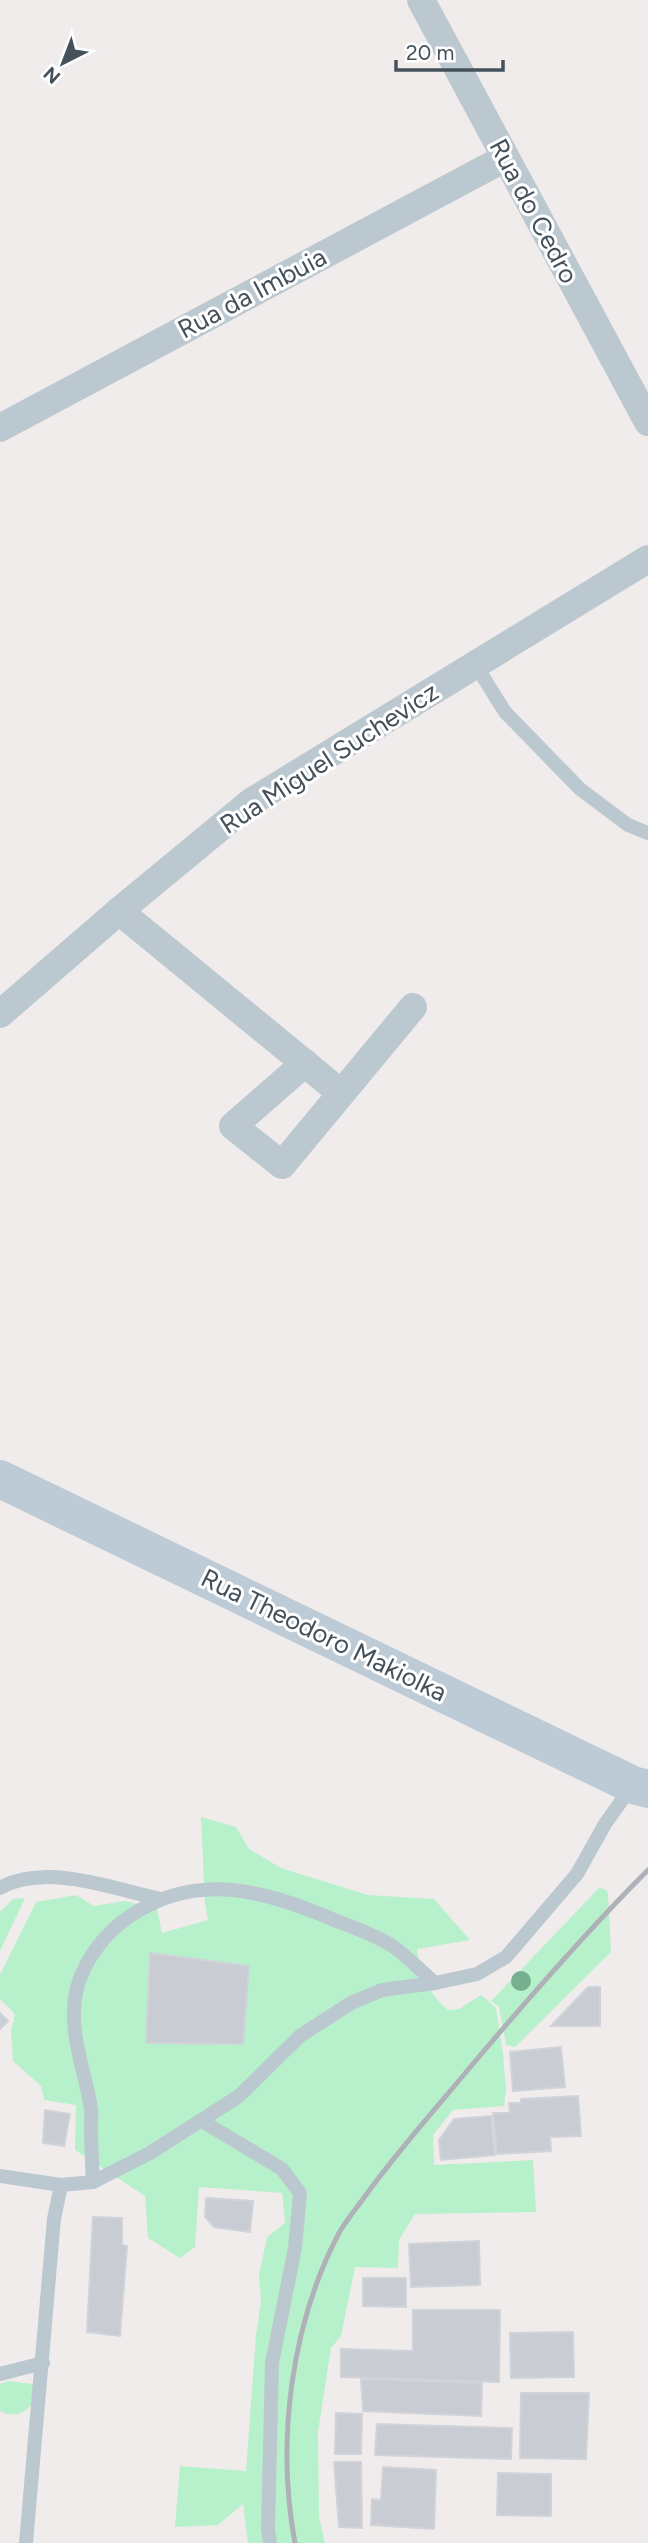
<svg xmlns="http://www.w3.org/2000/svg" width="648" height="2543" viewBox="0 0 648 2543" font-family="Figtree,sans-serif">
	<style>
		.green { fill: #b7f1cb }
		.building { fill: #c9ccd2; stroke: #d0d3d9; stroke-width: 2 }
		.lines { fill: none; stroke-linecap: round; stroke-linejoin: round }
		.service { stroke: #bcc8d0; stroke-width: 14 }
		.minor { stroke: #bcc8d0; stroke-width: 28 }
		.secondary { stroke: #bdcbd7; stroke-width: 38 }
		.rail { stroke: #aeb2b8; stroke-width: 5 }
		.tree { fill: #75b190 }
		.labels { text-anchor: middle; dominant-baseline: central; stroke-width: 6; stroke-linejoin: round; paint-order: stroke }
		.street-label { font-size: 26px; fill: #44515b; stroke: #fff }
	</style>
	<rect width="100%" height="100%" fill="#f0ecec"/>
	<g class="green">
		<path d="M201,1817L236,1827L249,1849L281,1868L368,1895L434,1899L470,1940L417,1949C421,1976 427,1991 448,2010L459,2009L481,1995L496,2008L503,2054L506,2090L504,2106L453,2110L433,2135L434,2165L533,2160L536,2212L415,2214L399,2240L398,2268L355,2267L341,2336L331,2348L318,2432L319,2517L325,2543H248L243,2504L218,2525L175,2527L180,2466L246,2471L256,2335L261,2302L259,2275L267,2237L285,2223L282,2193L199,2187L195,2247L180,2258L148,2238L145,2196L75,2150L76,2105L44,2100L41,2086L13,2061L11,2031L15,2014L0,1999V1975L36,1902L76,1895L94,1906L125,1901L157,1909L162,1933L208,1920L205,1903Z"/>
		<polygon points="599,1888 605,1889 608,1893 611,1952 515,2047 506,2045 499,2007 491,2001"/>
		<polygon points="25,1898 0,1951 0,1912 13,1899"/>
		<path d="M8,2381L33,2384V2403C24,2414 13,2418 0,2411V2384Z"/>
	</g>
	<g class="building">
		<polygon points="150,1953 249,1966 243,2044 146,2043"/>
		<polygon points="588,1987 600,1987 600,2026 551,2026"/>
		<polygon points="0,2013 8,2021 0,2029"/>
		<polygon points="561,2047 565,2087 513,2091 510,2052"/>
		<polygon points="578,2096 581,2136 550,2137 551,2151 497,2154 493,2113 510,2113 509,2103 521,2103 521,2099"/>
		<polygon points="45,2110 70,2114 64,2146 43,2143"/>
		<polygon points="491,2116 495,2155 441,2160 439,2140 454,2119"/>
		<polygon points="206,2198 253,2201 250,2232 214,2227 205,2217"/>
		<polygon points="93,2217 122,2218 122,2245 127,2246 120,2336 87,2332"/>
		<polygon points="479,2241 480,2285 411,2287 409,2244"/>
		<polygon points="363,2278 406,2278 406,2307 363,2306"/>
		<polygon points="413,2310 500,2310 499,2382 341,2377 341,2349 413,2351"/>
		<polygon points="573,2332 574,2377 511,2378 510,2333"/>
		<polygon points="361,2379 482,2383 481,2416 363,2411"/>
		<polygon points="521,2393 589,2393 586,2459 520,2458"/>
		<polygon points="336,2413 362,2414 361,2454 335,2454"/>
		<polygon points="377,2424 512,2428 511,2459 375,2455"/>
		<polygon points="334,2462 361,2462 362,2528 339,2527"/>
		<polygon points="383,2467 436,2470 434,2529 371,2525 372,2499 381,2500"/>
		<polygon points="498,2473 551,2474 551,2516 497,2515"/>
	</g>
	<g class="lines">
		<g class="service">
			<polyline points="475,664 505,712 580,789 628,825 648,833"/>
			<path d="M0,1888C46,1862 113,1889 161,1899"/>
			<polyline points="202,2121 282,2169 300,2193 295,2248 272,2363 268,2529 270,2543"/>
			<polyline points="0,2176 61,2185"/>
			<path d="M93,2182C92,2163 91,2143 91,2124C91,2118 92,2113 91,2108C84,2066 67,2030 77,1988C85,1959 105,1933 130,1916C197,1871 263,1890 332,1919C352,1927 373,1934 391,1945C406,1955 421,1971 435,1983"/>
			<polyline points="0,2374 43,2363"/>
			<polyline points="26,2543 54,2219 61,2185 93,2182 150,2153 239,2096 300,2036 351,2003 382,1990 435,1983 477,1974 506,1957 577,1874 605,1824 632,1786"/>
		</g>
		<g class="minor">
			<polyline points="421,0 648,422"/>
			<polyline points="0,428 505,158"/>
			<polyline points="119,911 341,1093"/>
			<polyline points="0,1014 119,911 251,802 648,559"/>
			<polyline points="305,1063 233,1126 282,1165 413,1007"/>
		</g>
		<polyline class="secondary" points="0,1479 633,1785 648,1789"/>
		<path class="rail" d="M295,2543C276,2442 291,2324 339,2233C346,2221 355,2210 363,2199C395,2154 432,2113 467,2071C525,2002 584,1934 648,1870"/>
	</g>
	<circle class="tree" cx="521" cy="1981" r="10"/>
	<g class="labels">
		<g class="street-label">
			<text transform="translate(534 211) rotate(62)">Rua do Cedro</text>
			<text transform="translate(252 293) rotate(-28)">Rua da Imbuia</text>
			<text transform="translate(329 758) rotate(-33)">Rua Miguel Suchevicz</text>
			<text transform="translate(324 1635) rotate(26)">Rua Theodoro Makiolka</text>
		</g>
	</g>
	<g transform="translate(63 63) rotate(222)" stroke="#ffffff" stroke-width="5" paint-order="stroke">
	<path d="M0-5L12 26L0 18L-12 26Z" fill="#44515b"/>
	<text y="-10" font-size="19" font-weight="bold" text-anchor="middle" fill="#44515b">N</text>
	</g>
	<path d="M396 60v10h107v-10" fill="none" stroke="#44515b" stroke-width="3.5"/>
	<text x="406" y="60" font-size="21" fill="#44515b" stroke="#ffffff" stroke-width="5" paint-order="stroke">20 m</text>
</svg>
